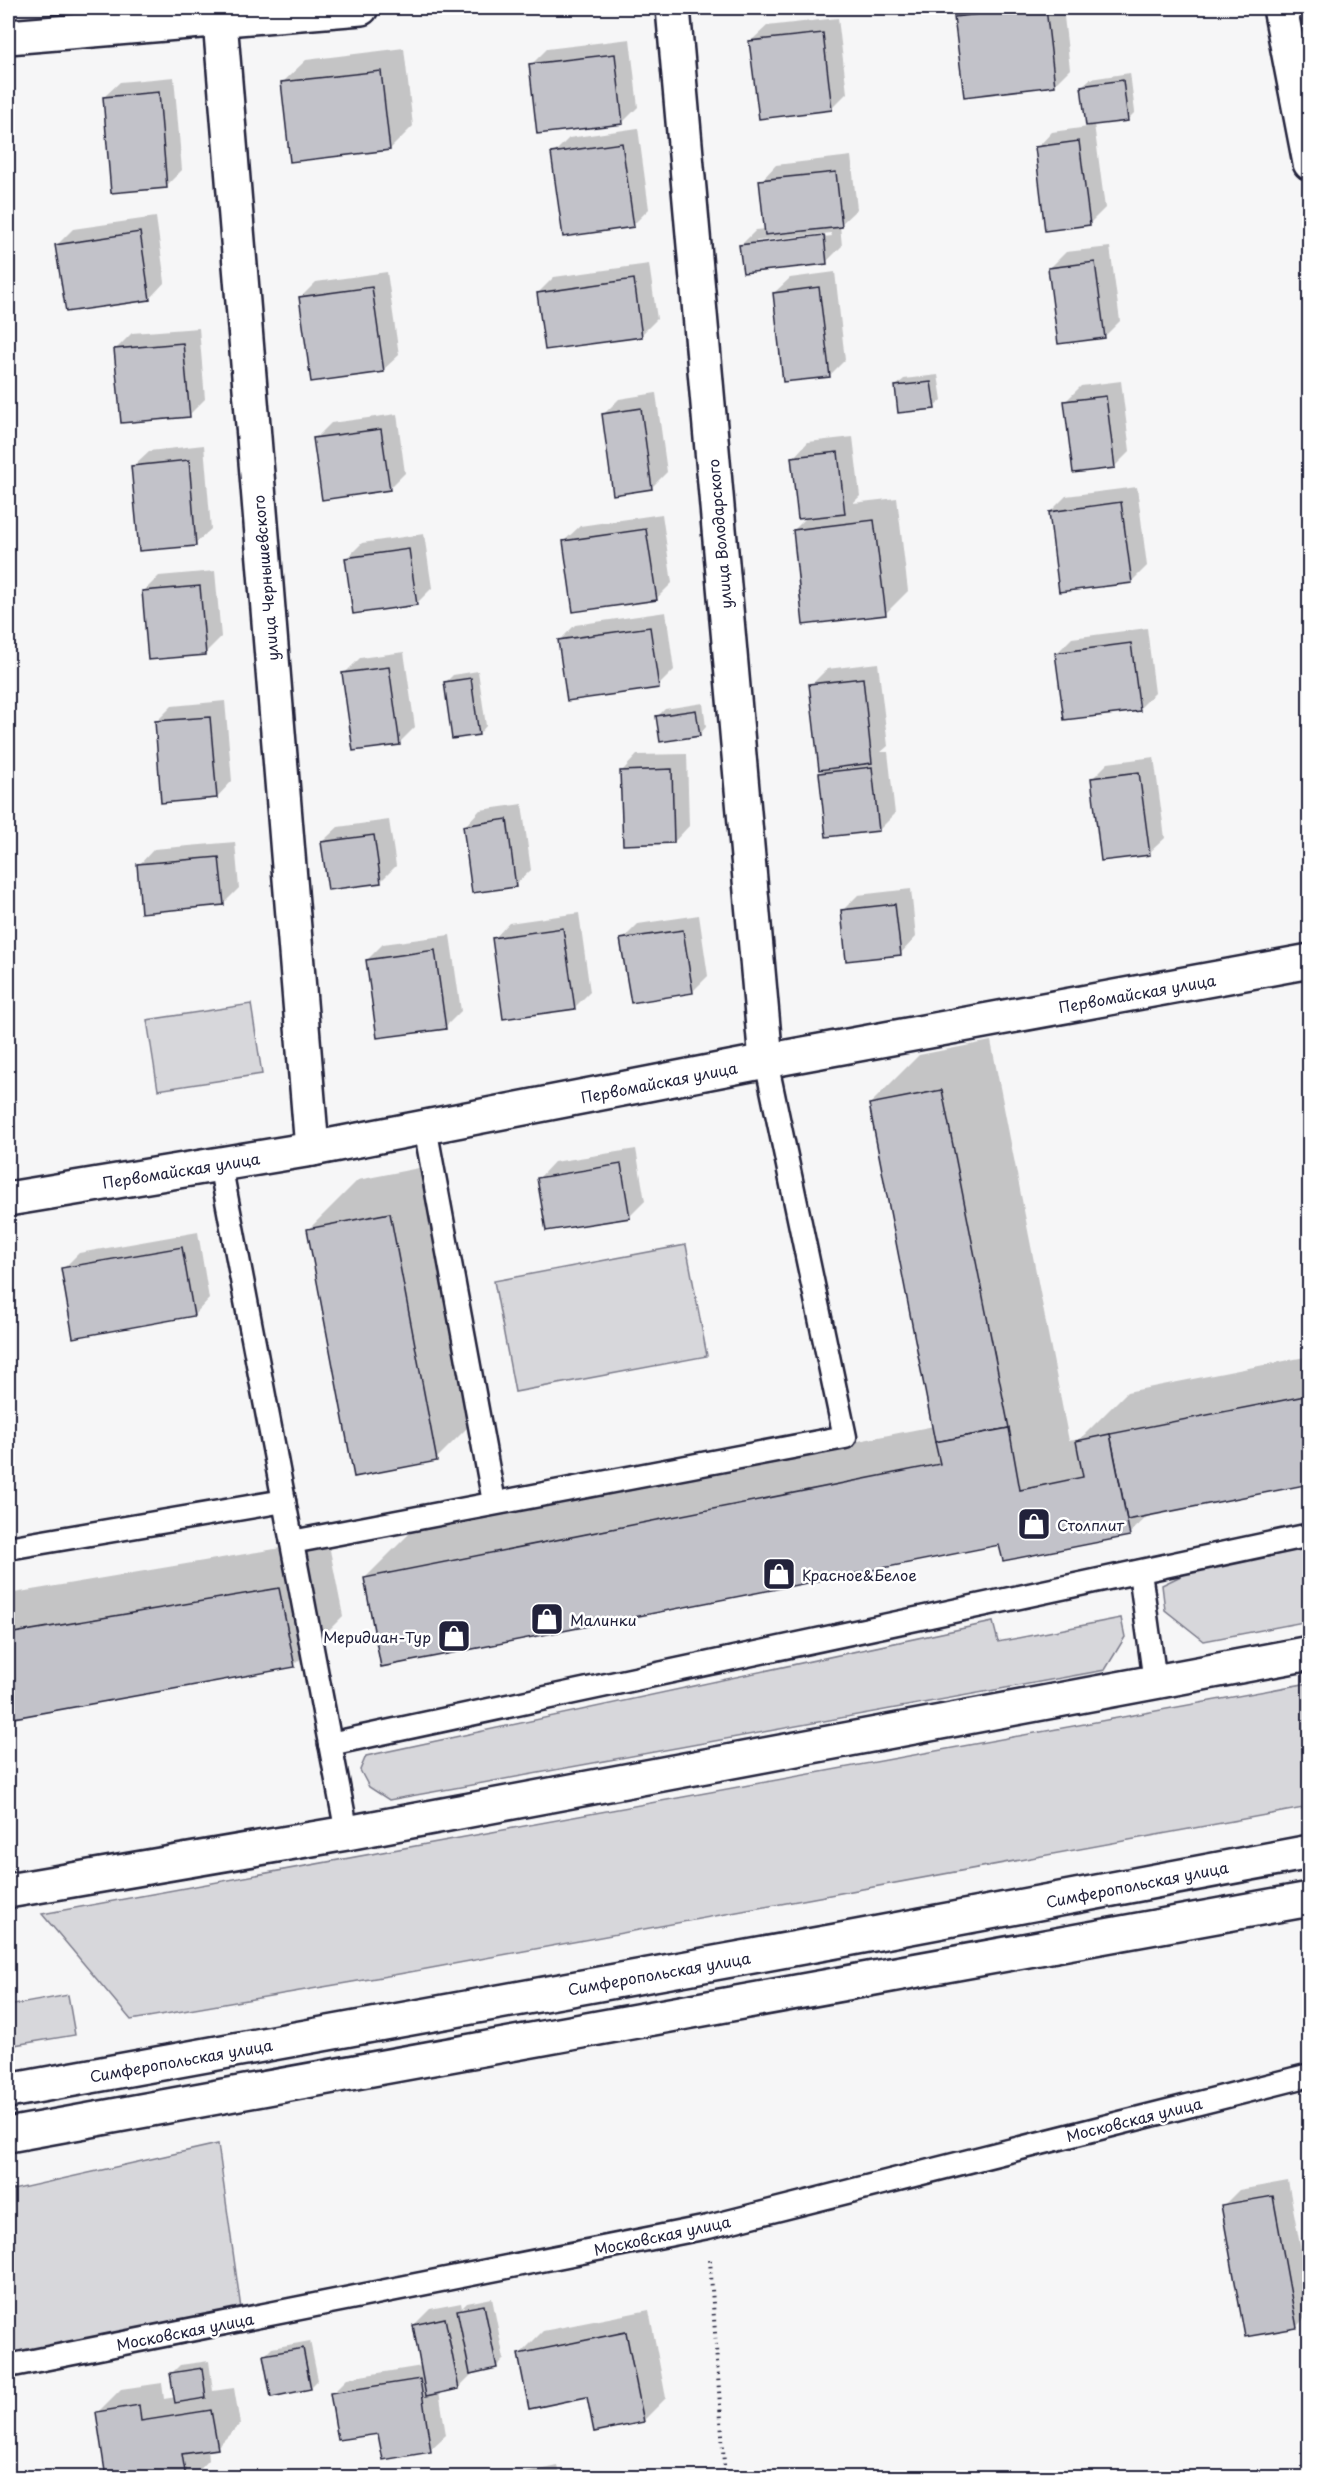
<svg xmlns="http://www.w3.org/2000/svg" width="1317" height="2485" viewBox="0 0 1317 2485" font-family="'Playpen Sans',sans-serif">
	<style>
		.green { fill: #d7d7db; stroke: #7c7c8b; stroke-width: 1.5 }
		.shadow { fill: #0003; fill-rule: evenodd }
		.building { fill: #c2c2c9; stroke: #22223b; stroke-width: 1.5 }
		.lines { fill: none; stroke-linecap: round; stroke-linejoin: round }
		.service-casing { stroke: #22223b; stroke-width: 27 }
		.minor-casing { stroke: #22223b; stroke-width: 38 }
		.secondary-casing { stroke: #22223b; stroke-width: 38 }
		.primary-casing { stroke: #22223b; stroke-width: 38 }
		.path { stroke: #22223b; stroke-width: 4; stroke-dasharray: 1.5 4.5; stroke-linecap: butt }
		.service { stroke: #fff; stroke-width: 22 }
		.minor { stroke: #fff; stroke-width: 33 }
		.secondary { stroke: #fff; stroke-width: 33 }
		.primary { stroke: #fff; stroke-width: 33 }
		.labels { text-anchor: middle; dominant-baseline: central; stroke-width: 5; stroke-linejoin: round; paint-order: stroke }
		.street-label { font-size: 15px; fill: #22223b; stroke: #fff }
		.poi-label { font-size: 15px; fill: #22223b; stroke: #fff; text-anchor: start }
	</style>
	<rect width="100%" height="100%" fill="#f6f6f7"/>
	<filter id="ink" filterUnits="userSpaceOnUse"><feTurbulence type="fractalNoise" baseFrequency=".0167" numOctaves="2"/><feDisplacementMap in="SourceGraphic" scale="12" xChannelSelector="R" yChannelSelector="G"/><feConvolveMatrix kernelMatrix="1 2 1 2 8 2 1 2 1" color-interpolation-filters="sRGB"/></filter>
	<g filter="url(#ink)">
		<g class="green">
			<polygon points="251,1004 262,1074 158,1090 147,1020"/>
			<polygon points="686,1245 707,1356 515,1392 494,1281"/>
			<polygon points="1309,1546 1309,1621 1204,1641 1165,1610 1162,1585 1187,1573"/>
			<polygon points="1121,1618 1125,1637 1105,1670 389,1800 369,1787 360,1770 366,1756 993,1622 998,1642"/>
			<polygon points="1309,1683 1309,1807 399,1974 131,2020 42,1914"/>
			<polygon points="68,1995 75,2035 8,2046 8,2006"/>
			<polygon points="218,2144 241,2309 8,2355 8,2191"/>
		</g>
		<g class="shadow">
			<polygon points="966,8 1063,8 1070,69 1054,85 956,17"/>
			<polygon points="838,18 847,93 831,109 751,41 767,26"/>
			<polygon points="630,39 638,107 622,123 531,65 547,49"/>
			<polygon points="404,48 413,126 390,149 282,83 306,60"/>
			<polygon points="1130,73 1135,112 1127,120 1094,124 1105,208 1089,224 1037,148 1052,132 1088,127 1082,86 1090,79"/>
			<polygon points="174,77 182,170 166,186 104,97 120,82"/>
			<polygon points="638,128 649,209 633,225 553,154 569,138"/>
			<path d="M851,156L857,209L840,225L842,246L826,262L741,245L756,230L766,229L761,181L776,165ZM831,233L832,236L756,244V241Z"/>
			<polygon points="156,217 165,282 150,298 57,245 73,229"/>
			<polygon points="1110,247 1120,321 1104,337 1050,268 1066,252"/>
			<polygon points="649,264 657,319 641,335 538,293 554,277"/>
			<polygon points="387,272 399,355 383,370 301,297 316,282"/>
			<polygon points="835,272 845,360 829,376 774,293 790,278"/>
			<polygon points="199,328 205,399 189,415 116,349 132,333"/>
			<polygon points="938,375 942,400 934,407 896,386 904,379"/>
			<polygon points="1121,381 1130,451 1115,466 1065,402 1081,386"/>
			<polygon points="656,393 667,472 652,487 604,414 619,399"/>
			<polygon points="397,414 405,473 389,489 315,439 331,423"/>
			<polygon points="853,437 860,496 853,503 897,498 908,591 885,614 794,530 808,516 793,458 808,442"/>
			<polygon points="204,445 211,529 195,544 133,466 149,451"/>
			<polygon points="1137,487 1147,566 1131,582 1050,512 1066,496"/>
			<polygon points="662,514 672,583 656,599 564,541 580,526"/>
			<polygon points="424,534 432,588 416,604 347,558 362,543"/>
			<polygon points="215,571 221,637 205,653 144,591 159,576"/>
			<polygon points="666,612 674,670 658,686 559,641 575,625"/>
			<polygon points="1147,628 1155,693 1139,709 1056,654 1072,638"/>
			<polygon points="404,652 415,727 399,743 344,674 360,658"/>
			<polygon points="878,663 888,746 881,752 888,752 895,814 879,830 820,773 826,767 811,685 827,669"/>
			<polygon points="478,671 486,726 479,734 446,682 453,675"/>
			<polygon points="225,701 232,781 217,797 156,722 172,706"/>
			<polygon points="703,703 706,727 699,735 658,716 665,709"/>
			<polygon points="687,754 689,826 674,842 622,771 637,755"/>
			<polygon points="1154,757 1165,838 1149,853 1092,779 1108,763"/>
			<polygon points="522,804 531,870 515,885 465,826 480,810"/>
			<polygon points="389,820 396,866 380,882 322,842 338,827"/>
			<polygon points="235,842 239,888 223,904 139,865 154,849"/>
			<polygon points="911,889 916,937 901,953 842,911 858,895"/>
			<polygon points="579,913 590,992 574,1008 494,939 509,923"/>
			<polygon points="699,915 708,976 692,992 622,940 638,924"/>
			<polygon points="450,935 461,1011 445,1027 367,960 383,944"/>
			<polygon points="991,1041 1069,1441 1080,1439 1127,1392 1310,1356 1310,1482 1150,1514 1129,1534 365,1578 414,1529 934,1426 870,1104 919,1055"/>
			<polygon points="636,1149 645,1201 629,1217 539,1178 554,1162"/>
			<polygon points="439,1164 485,1410 436,1459 309,1229 358,1180"/>
			<polygon points="198,1232 209,1299 194,1315 63,1269 79,1253"/>
			<polygon points="328,1540 343,1616 294,1665 8,1717 8,1594"/>
			<polygon points="1288,2181 1310,2298 1310,2313 1296,2327 1223,2206 1239,2190"/>
			<polygon points="492,2298 504,2359 496,2367 474,2372 458,2388 439,2391 446,2435 430,2450 379,2432 332,2394 348,2378 422,2366 414,2325 430,2309 461,2303 462,2308 467,2303"/>
			<polygon points="649,2310 666,2398 643,2421 589,2395 520,2354 543,2331"/>
			<polygon points="310,2341 318,2380 310,2388 264,2356 272,2348"/>
			<polygon points="209,2361 213,2391 234,2388 240,2424 217,2447 208,2449 209,2460 192,2478 108,2478 98,2412 121,2389 162,2383 164,2399 176,2397 172,2373 180,2365"/>
			<polygon points="558,2466 561,2478 510,2478 512,2476"/>
		</g>
		<g class="building">
			<polygon points="1033,8 1046,8 1055,86 964,97 954,17"/>
			<polygon points="823,33 832,110 759,119 749,41"/>
			<polygon points="615,54 623,124 537,134 529,64"/>
			<polygon points="381,71 390,150 290,162 281,82"/>
			<polygon points="1123,80 1128,121 1086,126 1081,86"/>
			<polygon points="159,92 167,188 111,193 103,97"/>
			<polygon points="1079,141 1090,225 1045,231 1035,147"/>
			<polygon points="622,143 634,227 563,237 551,153"/>
			<polygon points="836,172 842,227 765,235 759,180"/>
			<polygon points="140,232 150,300 66,312 55,245"/>
			<polygon points="824,235 827,264 743,273 739,245"/>
			<polygon points="1095,262 1105,338 1058,344 1048,268"/>
			<polygon points="634,279 642,337 545,350 537,293"/>
			<polygon points="372,287 384,372 311,382 299,297"/>
			<polygon points="819,287 830,377 783,382 773,293"/>
			<polygon points="183,343 190,417 121,423 114,349"/>
			<polygon points="931,382 935,409 898,413 895,386"/>
			<polygon points="1106,396 1115,468 1073,473 1064,401"/>
			<polygon points="641,408 652,489 613,495 602,414"/>
			<polygon points="381,429 390,490 322,500 313,438"/>
			<polygon points="838,452 845,514 798,519 791,457"/>
			<polygon points="189,460 196,546 139,551 131,466"/>
			<polygon points="1121,502 1132,583 1059,592 1049,512"/>
			<polygon points="874,520 886,615 803,625 793,530"/>
			<polygon points="646,529 657,600 573,612 563,541"/>
			<polygon points="409,549 417,605 353,614 345,558"/>
			<polygon points="200,586 206,655 148,660 142,591"/>
			<polygon points="650,627 659,688 567,701 558,640"/>
			<polygon points="1131,643 1140,711 1064,720 1055,653"/>
			<polygon points="389,667 400,745 353,751 342,673"/>
			<polygon points="471,678 479,735 452,739 444,682"/>
			<polygon points="863,678 872,763 819,770 809,684"/>
			<polygon points="696,710 700,736 660,742 656,716"/>
			<polygon points="210,717 217,798 161,803 155,721"/>
			<polygon points="872,767 879,831 826,837 819,773"/>
			<polygon points="672,769 674,843 623,845 620,771"/>
			<polygon points="1139,772 1150,855 1101,861 1091,778"/>
			<polygon points="507,819 516,887 472,893 463,826"/>
			<polygon points="374,835 381,883 328,890 321,842"/>
			<polygon points="219,857 224,905 141,913 137,864"/>
			<polygon points="895,904 901,955 846,961 841,910"/>
			<polygon points="563,928 575,1009 503,1019 492,938"/>
			<polygon points="683,930 693,993 631,1003 620,939"/>
			<polygon points="435,950 446,1029 377,1038 366,960"/>
			<polygon points="942,1090 1009,1428 935,1442 869,1104"/>
			<polygon points="621,1164 630,1218 546,1231 537,1178"/>
			<polygon points="390,1213 437,1461 354,1477 307,1229"/>
			<polygon points="182,1247 194,1316 73,1338 61,1268"/>
			<polygon points="1310,1395 1310,1484 1127,1520 1110,1434"/>
			<polygon points="1009,1428 1020,1490 1083,1477 1076,1441 1110,1434 1130,1536 1003,1561 999,1545 381,1667 364,1578 940,1464 935,1442"/>
			<polygon points="279,1588 295,1667 8,1719 8,1634"/>
			<polygon points="1273,2196 1297,2328 1245,2337 1221,2205"/>
			<polygon points="484,2305 497,2368 470,2374 457,2310"/>
			<polygon points="445,2318 459,2389 426,2396 413,2325"/>
			<polygon points="626,2332 644,2422 594,2432 587,2397 529,2409 518,2354"/>
			<polygon points="303,2348 311,2389 271,2397 263,2355"/>
			<polygon points="202,2368 206,2398 175,2403 170,2373"/>
			<polygon points="420,2379 431,2452 383,2460 378,2434 338,2440 330,2393"/>
			<polygon points="139,2405 141,2421 211,2410 218,2449 182,2454 186,2478 106,2478 96,2412"/>
		</g>
		<g class="lines">
			<g class="service-casing">
				<g id="service">
					<polyline points="425,1127 494,1502"/>
					<polyline points="220,1164 347,1833"/>
					<polyline points="292,1542 845,1437 766,1061"/>
					<polyline points="8,1548 284,1501"/>
					<polyline points="1140,1572 1155,1682"/>
					<polyline points="330,1744 1310,1535"/>
					<polyline points="8,2366 708,2227 1310,2075"/>
				</g>
			</g>
			<g class="minor-casing">
				<g id="minor">
					<polyline points="219,8 312,1149"/>
					<polyline points="673,8 766,1061"/>
					<polyline points="8,1199 312,1149 766,1061 1310,961"/>
					<polyline points="8,1891 347,1833 1310,1653"/>
				</g>
			</g>
			<g class="secondary-casing">
				<g id="secondary">
					<polyline points="1280,8 1310,163"/>
					<polyline points="8,37 361,8"/>
				</g>
			</g>
			<g class="primary-casing">
				<g id="primary">
					<polyline points="8,2091 836,1941 1310,1852"/>
					<polyline points="8,2135 1310,1899"/>
				</g>
			</g>
			<polyline class="path" points="710,2260 725,2478"/>
			<use href="#service" class="service"/>
			<use href="#minor" class="minor"/>
			<use href="#secondary" class="secondary"/>
			<use href="#primary" class="primary"/>
		</g>
	</g>
	<defs>
		<g id="shop-square" transform="scale(1.725)"><rect x="-9" y="-9" width="18" height="18" rx="4" fill="#22223b" stroke="#fff"/><path d="M-5-2.5h2.3a2.7 3.5 0 0 1 5.4 0H5L5.5 6h-11ZM-1.5-2.5h3a1.5 2.3 0 0 0-3 0Z" fill="#fff"/></g>
	</defs>
	<g fill-rule="evenodd">
		<use href="#shop-square" x="1034" y="1524"/>
		<use href="#shop-square" x="779" y="1574"/>
		<use href="#shop-square" x="547" y="1619"/>
		<use href="#shop-square" x="454" y="1636"/>
	</g>
	<g class="labels">
		<g class="street-label">
			<text transform="translate(719 534) rotate(-95)">улица Володарского</text>
			<text transform="translate(265 578) rotate(-95)">улица Чернышевского</text>
			<text transform="translate(1137 993) rotate(-10)">Первомайская улица</text>
			<text transform="translate(659 1082) rotate(-11)">Первомайская улица</text>
			<text transform="translate(181 1170) rotate(-9)">Первомайская улица</text>
			<text transform="translate(1137 1884) rotate(-11)">Симферопольская улица</text>
			<text transform="translate(659 1973) rotate(-10)">Симферопольская улица</text>
			<text transform="translate(181 2060) rotate(-10)">Симферопольская улица</text>
			<text transform="translate(1134 2119) rotate(-14)">Московская улица</text>
			<text transform="translate(662 2235) rotate(-12)">Московская улица</text>
			<text transform="translate(185 2331) rotate(-11)">Московская улица</text>
		</g>
		<g class="poi-label">
			<text x="1057" y="1524">Столплит</text>
			<text x="802" y="1574">Красное&amp;Белое</text>
			<text x="570" y="1619">Малинки</text>
			<text x="431" y="1636" text-anchor="end">Меридиан-Тур</text>
		</g>
	</g>
	<rect width="1317" height="2485" fill="none" stroke="#fff" stroke-width="30"/>
	<rect x="15" y="15" width="1287" height="2455" fill="none" stroke="#22223b" stroke-width="2" filter="url(#ink)"/>
</svg>
